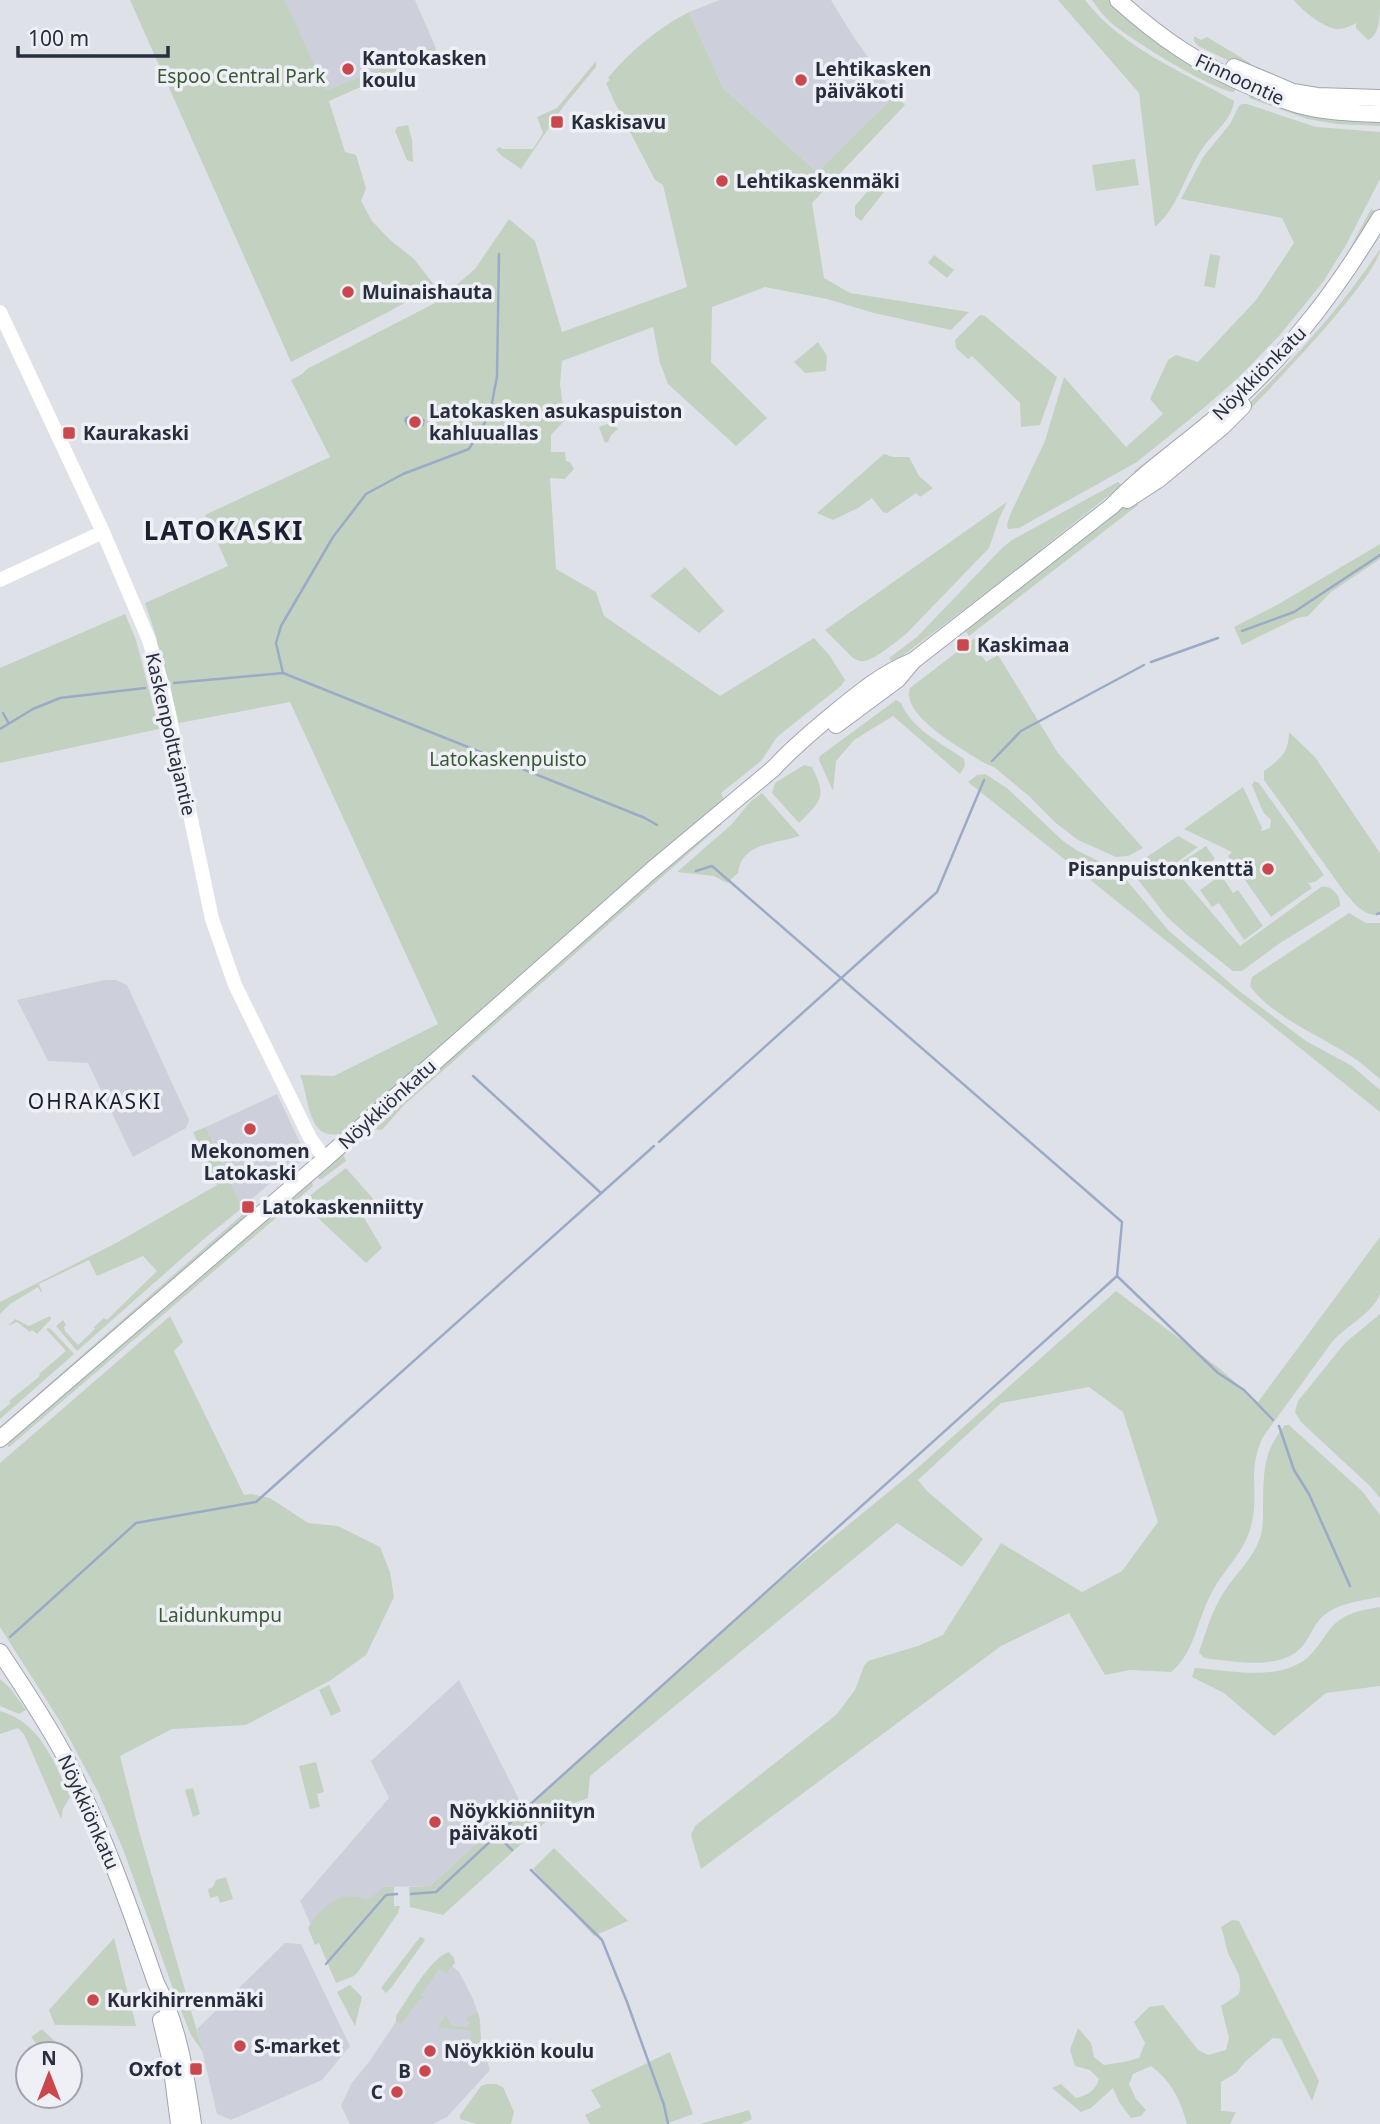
<svg xmlns="http://www.w3.org/2000/svg" width="1380" height="2124" viewBox="0 0 1380 2124" font-family="'Noto Sans',sans-serif">
	<style>
		.built { fill: #cdd0da }
		.green { fill: #c3d1c0 }
		.water { fill: #9babc7 }
		.lines { fill: none; stroke-linecap: round; stroke-linejoin: round }
		.stream { stroke: #9babc7; stroke-width: 2.5 }
		.primary-casing { stroke: #9fa5b3; stroke-width: 18 }
		.secondary { stroke: #fff; stroke-width: 14 }
		.primary { stroke: #fff; stroke-width: 16 }
		.poi-dot { fill: #c9474d; stroke: #eef0f5; stroke-width: 2.5 }
		.labels { text-anchor: middle; dominant-baseline: central; stroke-width: 7; stroke-linejoin: round; paint-order: stroke }
		.poi-label { font-size: 19px; font-weight: bold; fill: #282e3e; stroke: #eef0f5; text-anchor: start }
		.park-label { font-size: 19px; fill: #395936; stroke: #eef0f5 }
		.street-label { font-size: 19px; fill: #282e3e; stroke: #eef0f5 }
		.neighbourhood-label { font-size: 21px; letter-spacing: 2px; fill: #1b1f2f; stroke: #eef0f5 }
		.district-label { font-size: 26px; font-weight: bold; letter-spacing: 2px; fill: #1b1f2f; stroke: #eef0f5 }
	</style>
	<rect width="100%" height="100%" fill="#dfe1e8"/>
	<g class="built">
		<polygon points="285,0 415,0 435,46 325,92"/>
		<polygon points="720,0 831,0 853,36 895,95 817,172 723,88 689,12"/>
		<polygon points="104,980 116,980 127,985 189,1120 186,1128 133,1157 88,1063 48,1061 17,1000"/>
		<polygon points="277,1094 301,1145 302,1157 299,1162 292,1169 286,1169 242,1208 206,1127"/>
		<polygon points="459,1680 521,1803 430,1886 384,1887 319,1943 300,1901 389,1798 371,1761"/>
		<polygon points="285,1943 301,1944 350,2046 322,2080 231,2120 217,2114 197,2029"/>
		<polygon points="440,1956 459,1972 473,1999 480,2019 481,2040 490,2070 447,2117 433,2124 350,2124 341,2106 351,2084 369,2062"/>
	</g>
	<g class="green">
		<polygon points="130,0 285,0 326,91 435,46 437,53 329,101 345,152 356,155 366,188 361,201 372,221 390,240 414,259 435,286 390,311 291,362"/>
		<path d="M1058,0H1085C1123,49 1182,71 1234,101C1232,120 1215,131 1204,146C1186,171 1179,207 1155,227L1139,93Z"/>
		<path d="M1092,0H1115L1237,84L1234,92C1213,91 1126,37 1109,21C1103,15 1097,7 1092,0Z"/>
		<path d="M1294,0H1380C1380,16 1380,35 1368,40L1356,28V23C1351,26 1342,30 1335,29C1322,26 1301,10 1294,0Z"/>
		<path d="M689,12L723,88L817,172L895,95L905,105L812,203L824,278L850,293L969,312L951,330L874,313L827,299L765,287L712,307L711,362L767,418L736,446L668,384L660,363L653,327L562,361L560,385L565,420L551,435V452H565L566,461L570,462L574,469L565,479L550,478L556,569L596,592L604,616L720,696L814,638L830,656L845,680L841,686L777,737L761,761L721,793L724,800L452,1035L342,1133C307,1144 309,1095 300,1075L334,1076L438,1024L290,702L179,723L163,662L155,640L157,639L145,603L228,566L205,515L330,457L291,380L302,374L307,369L435,303L475,269L509,219L535,241L562,332L687,287L663,185L655,180L614,101L606,83L610,80L608,78C631,50 657,29 689,12Z"/>
		<polygon points="1194,36 1201,40 1207,37 1250,63 1248,70 1198,46 1194,41"/>
		<polygon points="596,61 596,67 563,107 521,169 502,156 496,150 499,147 503,149 533,149 543,133 537,117 557,108"/>
		<polygon points="1251,91 1298,112 1316,117 1380,121 1380,126 1337,124 1307,119 1249,98"/>
		<polygon points="1242,104 1247,104 1316,127 1380,132 1380,179 1346,245 1323,282 1279,336 1237,379 1206,406 1137,462 1019,528 1008,529 1007,525 1010,515 1045,441 1064,377 1126,447 1163,414 1150,399 1168,360 1176,355 1198,362 1257,299 1294,243 1282,218 1181,199 1203,157 1230,124 1239,106"/>
		<polygon points="408,125 412,140 413,162 407,160 395,131 397,127"/>
		<polygon points="1135,159 1139,185 1096,191 1092,165"/>
		<polygon points="872,186 875,186 884,192 861,221 855,216 855,206"/>
		<path d="M1371,209L1376,211L1357,248L1262,369L1138,475L1134,471C1207,416 1282,356 1332,279C1347,256 1358,232 1371,209Z"/>
		<path d="M1380,249C1380,276 1256,404 1230,429C1213,445 1195,460 1177,474C1249,404 1324,334 1380,249Z"/>
		<polygon points="1210,254 1220,256 1215,288 1204,286"/>
		<polygon points="934,255 954,270 947,278 928,263"/>
		<polygon points="980,315 985,316 1057,377 1040,425 1021,427 1020,403 972,356 968,359 956,348 955,340"/>
		<polygon points="818,342 827,356 826,371 805,373 794,362"/>
		<polygon points="610,423 618,429 611,435 608,442 605,443 599,427"/>
		<polygon points="884,454 893,457 909,457 919,476 933,488 920,497 916,493 887,513 883,512 872,498 858,508 833,520 817,513"/>
		<polygon points="1118,482 1122,485 987,592 893,663 889,658 917,637 1002,548 1012,540"/>
		<polygon points="1135,499 1138,505 969,636 966,632 982,614 1075,542"/>
		<path d="M1007,502L999,519L989,548L906,634C897,641 875,659 865,661C860,662 857,660 853,658L825,630Z"/>
		<polygon points="1380,544 1380,559 1331,592 1308,616 1297,618 1242,645 1234,627 1277,605"/>
		<polygon points="685,567 724,611 699,633 650,596"/>
		<polygon points="125,614 136,640 159,729 0,763 0,668"/>
		<path d="M979,635L980,639L978,650L986,662L998,655L1058,753L1143,848L1128,856L1116,857L1078,840L1057,824L1030,797L994,767L986,764C966,751 900,716 910,688Z"/>
		<path d="M896,700L901,703C912,729 941,743 964,759L965,766L960,774L893,716L854,740L836,761L833,791L819,760L820,756Z"/>
		<path d="M1289,732L1315,757L1380,853V915C1363,916 1356,905 1345,893L1264,780V771C1279,760 1289,753 1289,732Z"/>
		<path d="M804,765L812,767C827,797 822,800 799,823L772,793L775,783Z"/>
		<polygon points="985,774 1007,788 1063,841 1078,851 1119,871 1168,930 1238,990 1306,1041 1352,1066 1380,1090 1380,1112 968,782 977,775"/>
		<polygon points="1254,781 1259,783 1324,875 1315,882 1308,883 1312,888 1271,917 1228,856 1232,852 1184,829 1243,787 1262,828 1261,831 1270,828 1271,820 1263,812 1252,785"/>
		<path d="M762,793L800,836C776,844 742,842 738,873L727,883L714,876L677,872L731,825L751,801Z"/>
		<polygon points="716,824 722,824 404,1105 382,1130 378,1130 375,1128 388,1110"/>
		<path d="M1178,836L1198,847L1172,866L1240,946L1321,887C1331,884 1341,896 1340,906L1280,943L1242,971H1233L1187,935L1167,917L1132,872L1135,865Z"/>
		<polygon points="1206,846 1215,859 1189,876 1180,863"/>
		<polygon points="1221,875 1233,893 1238,890 1263,926 1244,940 1219,903 1212,907 1200,890"/>
		<path d="M1349,913L1366,923H1380V1079C1370,1071 1360,1061 1349,1055C1319,1035 1271,1016 1250,986L1252,977Z"/>
		<polygon points="206,1127 242,1208 205,1238 77,1351 56,1326 63,1320 66,1325 64,1327 65,1331 78,1345 95,1329 94,1327 104,1318 107,1320 157,1271 143,1256 97,1276 89,1260 39,1284 42,1292 41,1292 38,1287 10,1304 0,1314 0,1302 118,1242 217,1185 193,1132"/>
		<polygon points="343,1154 346,1161 322,1179 319,1179 318,1176"/>
		<polygon points="346,1168 375,1201 363,1216 382,1248 366,1263 302,1203 317,1190"/>
		<polygon points="312,1182 313,1186 9,1447 7,1445 16,1432 256,1225"/>
		<polygon points="243,1214 245,1215 232,1231 0,1431 0,1427"/>
		<path d="M1380,1237C1380,1248 1380,1286 1380,1294C1374,1312 1345,1327 1332,1342L1263,1437C1247,1471 1259,1489 1252,1522C1246,1552 1223,1569 1210,1596C1197,1621 1194,1654 1171,1672L1130,1670L1105,1675L1069,1613L1001,1646L701,1869L691,1835L695,1826L836,1715L855,1690L864,1666L868,1661L918,1646L943,1635L1001,1543L1082,1592L1122,1571L1158,1522L1123,1412L1089,1387L1001,1403L918,1480L927,1491L983,1539L962,1567L897,1523L590,1776L588,1798L564,1807L551,1817L443,1915L410,1907L409,1887L430,1886L521,1803L525,1809L765,1593L913,1472L1116,1291L1220,1369L1258,1402Z"/>
		<polygon points="1380,1314 1380,1498 1370,1486 1301,1422 1295,1412 1298,1401 1345,1343"/>
		<polygon points="50,1316 51,1319 37,1334 32,1330 30,1332 17,1322 8,1326 15,1319 29,1326"/>
		<polygon points="170,1316 183,1342 174,1351 244,1495 251,1494 270,1498 308,1523 338,1526 380,1547 390,1572 394,1597 366,1655 331,1680 246,1725 172,1729 120,1756 139,1831 203,2052 191,2035 180,2008 123,1849 98,1792 61,1723 0,1627 0,1463"/>
		<polygon points="50,1328 74,1354 0,1419 0,1412 11,1403 9,1401 40,1376 39,1374 66,1351 46,1329"/>
		<path d="M1285,1425H1289L1363,1492L1380,1515V1597C1359,1601 1330,1604 1317,1623C1307,1637 1307,1647 1290,1656C1266,1668 1230,1661 1204,1658L1199,1652C1206,1632 1212,1610 1224,1592C1235,1574 1253,1559 1260,1538C1263,1530 1263,1520 1263,1511C1264,1476 1261,1454 1285,1425Z"/>
		<path d="M1380,1607V1686L1326,1693L1274,1736L1224,1693L1192,1677L1195,1668C1229,1670 1272,1681 1303,1661C1313,1655 1320,1642 1328,1632C1340,1614 1360,1610 1380,1607Z"/>
		<polygon points="0,1679 10,1688 26,1710 19,1714 0,1706"/>
		<polygon points="329,1685 341,1711 331,1716 319,1690"/>
		<path d="M0,1711C40,1722 55,1763 70,1797L63,1809L61,1819L24,1734L18,1728L0,1734Z"/>
		<polygon points="316,1762 324,1792 317,1794 320,1807 310,1809 299,1766"/>
		<polygon points="193,1788 200,1814 193,1817 185,1790"/>
		<polygon points="554,1848 628,1921 594,1936 533,1869"/>
		<polygon points="226,1877 233,1899 220,1903 218,1896 210,1898 208,1889 213,1887 216,1880"/>
		<path d="M384,1887H394V1906H400L398,1913L358,1972L354,1976L336,1983L319,1943L315,1945L308,1928C323,1905 340,1889 368,1900Z"/>
		<path d="M1232,1920L1239,1921L1319,2081L1312,2101L1281,2039L1273,2038L1246,2061L1236,2073L1221,2082V2111L1236,2112L1230,2124H1187C1180,2099 1172,2082 1151,2066L1133,2074L1129,2084L1136,2099L1146,2110L1141,2116L1131,2118L1119,2102L1113,2088L1091,2108L1081,2112L1052,2088L1061,2084L1076,2098C1088,2095 1095,2091 1099,2079L1090,2070L1075,2066L1070,2050L1078,2028L1091,2043L1094,2057L1104,2065L1124,2062L1139,2058L1145,2043L1134,2022L1149,2007L1163,2005L1198,2050L1208,2055L1226,2050L1229,2038L1221,2006L1239,1994C1244,1973 1233,1968 1227,1950C1225,1942 1224,1935 1221,1927Z"/>
		<polygon points="420,1937 425,1939 423,1943 391,1988 386,1993 381,1988"/>
		<polygon points="114,1938 136,2026 55,2025 49,2010"/>
		<path d="M449,1952L454,1958L455,1963L446,1973L439,1969L421,1995L424,1998L419,2000L403,2022L400,2024L396,2022V2016C408,1999 430,1958 449,1952Z"/>
		<polygon points="350,1985 362,1997 355,2026 337,1992"/>
		<polygon points="478,2012 482,2051 470,2051 471,2031 438,2027 446,2015 451,2026 466,2027 470,2023 466,2018"/>
		<path d="M42,2029L63,2049L61,2054C43,2054 42,2050 31,2037Z"/>
		<polygon points="670,2052 693,2114 666,2124 590,2124 585,2115 601,2107 591,2090"/>
		<polygon points="487,2084 496,2084 503,2087 514,2112 511,2124 476,2124 460,2119 460,2115 481,2086"/>
		<polygon points="749,2110 752,2119 741,2124 700,2124"/>
	</g>
	<polygon class="water" points="416,414 425,420 424,426 415,429 407,426 404,421 405,417"/>
	<g class="lines">
		<g class="stream">
			<polyline points="1242,631 1294,612 1380,555"/>
			<polyline points="1151,662 1218,638"/>
			<polyline points="283,673 276,643 281,626 333,537 366,494 403,474 469,449 490,414 497,376 499,254"/>
			<polyline points="174,683 283,673 645,818 657,825"/>
			<polyline points="3,713 8,722"/>
			<polyline points="0,729 33,709 60,698 145,688"/>
			<polyline points="992,761 1021,731 1144,665"/>
			<polyline points="1377,914 1380,913"/>
			<polyline points="473,1076 601,1193"/>
			<polyline points="659,1142 937,892 984,780"/>
			<polyline points="1117,1276 1218,1373 1244,1390 1273,1420"/>
			<polyline points="1279,1426 1294,1470 1309,1494 1350,1586"/>
			<polyline points="10,1637 136,1523 256,1502 654,1146"/>
			<polyline points="497,1835 512,1850"/>
			<polyline points="531,1870 602,1940 627,2002 664,2105 668,2124"/>
			<polyline points="411,1894 436,1892 525,1809 1117,1276 1122,1222 712,866 696,871"/>
			<polyline points="326,1964 386,1895 397,1894"/>
		</g>
		<g class="primary-casing">
			<g id="primary">
				<path d="M1118,0C1160,38 1201,66 1254,88C1269,94 1284,101 1299,105C1325,112 1353,113 1380,114"/>
				<polyline points="1234,67 1293,92 1317,96 1380,98"/>
				<polyline points="1127,500 1159,479 1223,426 1243,406"/>
				<path d="M836,725L898,679L913,661L1112,506C1150,466 1198,436 1238,398C1296,344 1339,286 1380,218"/>
				<path d="M0,1439L325,1159L652,870L774,768C790,750 808,735 827,719C854,697 880,674 913,661"/>
				<path d="M0,1652C22,1685 44,1718 63,1753C101,1826 129,1905 156,1983C179,2026 186,2076 193,2124"/>
				<polyline points="161,2020 171,2062 179,2124"/>
			</g>
		</g>
		<g class="secondary">
			<polyline points="0,312 103,532 149,640 164,691 212,919 235,985 310,1138 325,1159"/>
			<polyline points="0,580 103,532"/>
		</g>
		<use href="#primary" class="primary"/>
	</g>
	<g class="poi-dot">
		<circle cx="348" cy="69" r="7"/>
		<circle cx="801" cy="80" r="7"/>
		<rect x="550" y="115" width="14" height="14" rx="3.5"/>
		<circle cx="722" cy="181" r="7"/>
		<circle cx="348" cy="292" r="7"/>
		<circle cx="415" cy="422" r="7"/>
		<rect x="62" y="426" width="14" height="14" rx="3.5"/>
		<rect x="956" y="638" width="14" height="14" rx="3.5"/>
		<circle cx="1268" cy="869" r="7"/>
		<circle cx="250" cy="1129" r="7"/>
		<rect x="241" y="1200" width="14" height="14" rx="3.5"/>
		<circle cx="435" cy="1822" r="7"/>
		<circle cx="93" cy="2000" r="7"/>
		<circle cx="240" cy="2046" r="7"/>
		<circle cx="430" cy="2051" r="7"/>
		<rect x="189" y="2062" width="14" height="14" rx="3.5"/>
		<circle cx="425" cy="2071" r="7"/>
		<circle cx="397" cy="2092" r="7"/>
	</g>
	<g class="labels">
		<g class="poi-label">
			<text x="362" y="58">Kantokasken<tspan x="362" dy="22">koulu</tspan></text>
			<text x="815" y="69">Lehtikasken<tspan x="815" dy="22">päiväkoti</tspan></text>
			<text x="571" y="122">Kaskisavu</text>
			<text x="736" y="181">Lehtikaskenmäki</text>
			<text x="362" y="292">Muinaishauta</text>
			<text x="429" y="411">Latokasken asukaspuiston<tspan x="429" dy="22">kahluuallas</tspan></text>
			<text x="83" y="433">Kaurakaski</text>
			<text x="977" y="645">Kaskimaa</text>
			<text x="1254" y="869" text-anchor="end">Pisanpuistonkenttä</text>
			<text x="250" y="1151" text-anchor="middle">Mekonomen<tspan x="250" dy="22">Latokaski</tspan></text>
			<text x="262" y="1207">Latokaskenniitty</text>
			<text x="449" y="1811">Nöykkiönniityn<tspan x="449" dy="22">päiväkoti</tspan></text>
			<text x="107" y="2000">Kurkihirrenmäki</text>
			<text x="254" y="2046">S-market</text>
			<text x="444" y="2051">Nöykkiön koulu</text>
			<text x="182" y="2069" text-anchor="end">Oxfot</text>
			<text x="411" y="2071" text-anchor="end">B</text>
			<text x="383" y="2092" text-anchor="end">C</text>
		</g>
		<g class="park-label">
			<text x="241" y="76">Espoo Central Park</text>
			<text x="508" y="759">Latokaskenpuisto</text>
			<text x="220" y="1615">Laidunkumpu</text>
		</g>
		<g class="street-label">
			<text transform="translate(1240 79) rotate(25)">Finnoontie</text>
			<text transform="translate(1259 373) rotate(-45)">Nöykkiönkatu</text>
			<text transform="translate(171 734) rotate(77)">Kaskenpolttajantie</text>
			<text transform="translate(387 1104) rotate(-42)">Nöykkiönkatu</text>
			<text transform="translate(89 1812) rotate(66)">Nöykkiönkatu</text>
		</g>
		<g class="neighbourhood-label">
			<text x="95" y="1101">OHRAKASKI</text>
		</g>
		<g class="district-label">
			<text x="224" y="530">LATOKASKI</text>
		</g>
	</g>
	<g transform="translate(49 2075)"><circle r="33" fill="#eef0f5" stroke="#9fa2ac" stroke-width="2"/>
	<path d="M0-5L12 26L0 18L-12 26Z" fill="#c9474d"/>
	<text y="-10" font-size="19" font-weight="bold" text-anchor="middle" fill="#282e3e">N</text>
	</g>
	<path d="M18 46v10h150v-10" fill="none" stroke="#282e3e" stroke-width="3.5"/>
	<text x="28" y="46" font-size="21" fill="#282e3e" stroke="#eef0f5" stroke-width="5" paint-order="stroke">100 m</text>
</svg>
